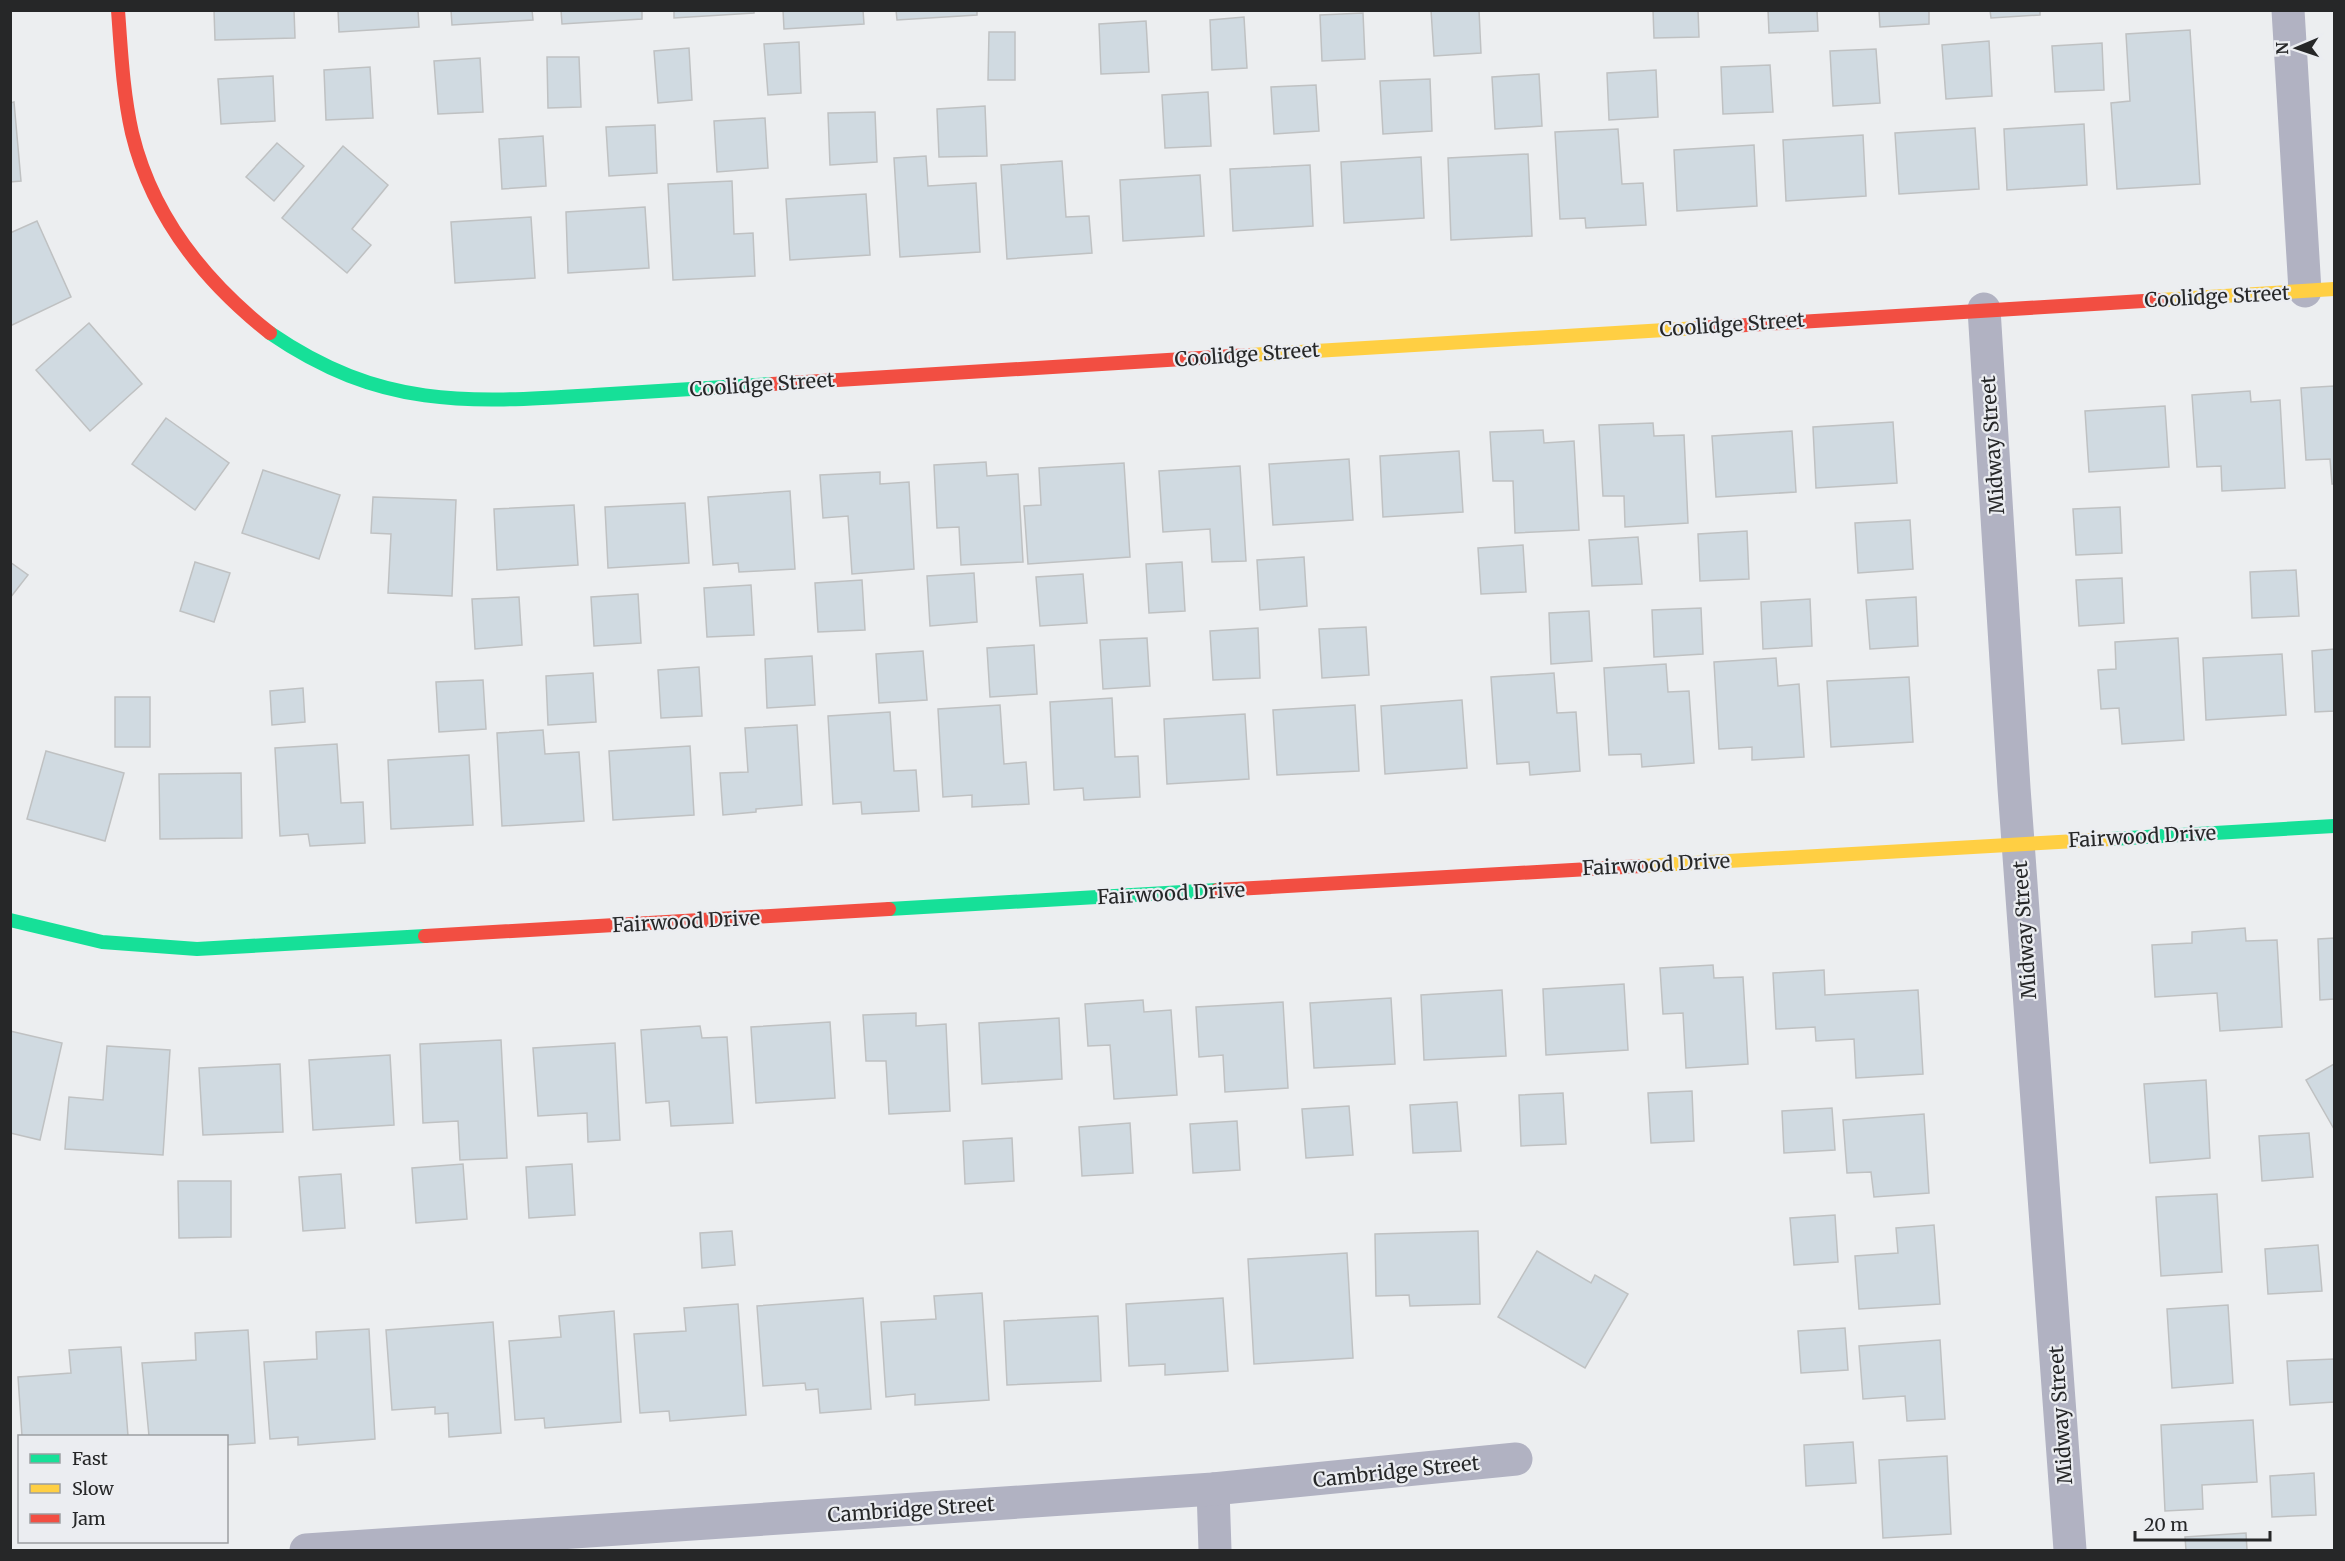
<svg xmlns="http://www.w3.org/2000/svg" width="2345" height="1561" viewBox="0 0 2345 1561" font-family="Merriweather,serif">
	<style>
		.building { fill: #d0dae1; stroke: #bfc1c2; stroke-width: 1.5 }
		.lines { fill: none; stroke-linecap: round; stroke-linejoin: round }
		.street { stroke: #b1b2c2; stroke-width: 33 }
		.fast { stroke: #16e098; stroke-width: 14 }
		.slow { stroke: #ffcf43; stroke-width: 14 }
		.jam { stroke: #f24e42; stroke-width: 14 }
		.labels { text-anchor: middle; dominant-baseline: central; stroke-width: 4.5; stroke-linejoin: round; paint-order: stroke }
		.street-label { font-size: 20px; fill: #262728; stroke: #ebedf1 }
	</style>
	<rect width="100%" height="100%" fill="#eceef0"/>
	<g class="building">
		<polygon points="214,10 294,10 295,38 215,40"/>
		<polygon points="338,10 418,10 419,27 339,32"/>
		<polygon points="451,10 532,10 533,20 452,25"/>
		<polygon points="561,10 642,10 642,19 562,24"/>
		<polygon points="674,10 754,10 754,13 674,18"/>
		<polygon points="783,10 863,10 864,24 784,29"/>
		<polygon points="896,10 977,10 977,15 897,20"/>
		<polygon points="1431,10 1479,10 1481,53 1434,56"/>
		<polygon points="1653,10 1698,10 1699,37 1654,38"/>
		<polygon points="1768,10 1817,10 1818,31 1769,33"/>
		<polygon points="1879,10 1929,10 1929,24 1880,27"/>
		<polygon points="1990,10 2040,10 2040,15 1991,18"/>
		<polygon points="1363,13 1365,59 1322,61 1320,15"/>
		<polygon points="1244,17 1247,68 1212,70 1210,20"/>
		<polygon points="1146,21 1149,72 1101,74 1099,24"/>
		<polygon points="2190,30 2200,184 2117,189 2111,103 2130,101 2126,34"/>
		<polygon points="989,32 1015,32 1015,80 988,80"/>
		<polygon points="1989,41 1992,96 1946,99 1942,45"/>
		<polygon points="799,42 801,93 768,95 764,44"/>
		<polygon points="2102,43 2104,90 2055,92 2052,46"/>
		<polygon points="689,48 692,100 658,103 654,51"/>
		<polygon points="1876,49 1880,103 1833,106 1830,51"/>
		<polygon points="547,57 579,57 581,107 548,108"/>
		<polygon points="480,58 483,112 438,114 434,61"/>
		<polygon points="1770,65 1773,112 1723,114 1721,67"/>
		<polygon points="370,67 373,118 326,120 324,70"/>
		<polygon points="1656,70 1658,117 1609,120 1607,73"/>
		<polygon points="1539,74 1542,126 1495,129 1492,77"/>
		<polygon points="273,76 275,121 221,124 218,79"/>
		<polygon points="1430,79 1432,131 1383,134 1380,81"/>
		<polygon points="1316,85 1319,131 1274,134 1271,87"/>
		<polygon points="1208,92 1211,146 1165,148 1162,95"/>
		<polygon points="14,102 21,181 10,182 10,103"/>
		<polygon points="985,106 987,156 939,157 937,109"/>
		<polygon points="875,112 877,162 830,165 828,113"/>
		<polygon points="765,118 768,168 717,172 714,121"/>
		<polygon points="2084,124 2087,185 2007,190 2004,129"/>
		<polygon points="655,125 657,173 609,176 606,127"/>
		<polygon points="1975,128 1979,189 1899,194 1895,133"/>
		<polygon points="1618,129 1622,184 1643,183 1646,225 1586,228 1585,218 1560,219 1555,132"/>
		<polygon points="1863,135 1866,196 1786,201 1783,140"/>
		<polygon points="543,136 546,186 502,189 499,139"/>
		<polygon points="277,143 304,166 274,201 246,177"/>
		<polygon points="1754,145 1757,206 1677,211 1674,150"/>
		<polygon points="343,146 388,185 352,229 371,245 347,273 282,218"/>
		<polygon points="1528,154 1532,236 1451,240 1448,158"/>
		<polygon points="926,156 928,186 976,183 980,252 900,257 894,158"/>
		<polygon points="1421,157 1424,218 1344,223 1341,162"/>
		<polygon points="1062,161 1066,217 1089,216 1092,253 1007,259 1001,165"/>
		<polygon points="1310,165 1313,226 1233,231 1230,169"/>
		<polygon points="1200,175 1204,236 1123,241 1120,180"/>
		<polygon points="732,181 734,234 753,233 755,276 673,280 668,184"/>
		<polygon points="866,194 870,255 790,260 786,199"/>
		<polygon points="645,207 649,268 568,273 566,212"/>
		<polygon points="531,217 535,278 455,283 451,222"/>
		<polygon points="37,221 71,297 10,326 10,233"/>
		<polygon points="89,323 142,384 90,431 36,370"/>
		<polygon points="2334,386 2334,484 2332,484 2330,459 2306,460 2301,388"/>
		<polygon points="2250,391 2251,402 2280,400 2285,488 2222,491 2221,466 2197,467 2192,395"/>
		<polygon points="2165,406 2169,467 2089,472 2085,411"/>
		<polygon points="166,418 229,463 195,510 132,464"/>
		<polygon points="1893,422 1897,483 1816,488 1813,427"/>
		<polygon points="1653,423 1654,436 1684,435 1688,523 1625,527 1624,496 1603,496 1599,425"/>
		<polygon points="1543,430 1544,443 1574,441 1579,530 1515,533 1513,481 1493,481 1490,432"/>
		<polygon points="1792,431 1796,492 1716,497 1712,436"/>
		<polygon points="1459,451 1463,512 1383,517 1380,456"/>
		<polygon points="1349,459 1353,520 1273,525 1269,464"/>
		<polygon points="986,462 987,476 1018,474 1023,562 961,565 959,527 937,528 934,465"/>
		<polygon points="1124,463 1130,557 1028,564 1024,506 1041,505 1039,468"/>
		<polygon points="1240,466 1246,561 1212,562 1210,529 1163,532 1159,471"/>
		<polygon points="263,470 340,495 319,559 242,533"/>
		<polygon points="880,472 880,484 909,482 914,569 852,574 848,516 823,518 820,475"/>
		<polygon points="790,491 795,569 739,572 738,563 713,565 708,497"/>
		<polygon points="373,497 456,500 452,596 388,593 391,534 371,533"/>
		<polygon points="685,503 689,563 608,568 605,507"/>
		<polygon points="574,505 578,565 497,570 494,509"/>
		<polygon points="2120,507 2122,553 2076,555 2073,509"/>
		<polygon points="1910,520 1913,569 1858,573 1855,523"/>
		<polygon points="1747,531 1749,579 1700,581 1698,534"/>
		<polygon points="1638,537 1642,584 1592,586 1589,540"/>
		<polygon points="1523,545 1526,592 1481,594 1478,548"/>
		<polygon points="1304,557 1307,606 1260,610 1257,560"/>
		<polygon points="10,562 28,575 10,598"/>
		<polygon points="195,562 230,573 214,622 180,611"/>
		<polygon points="1182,562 1185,611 1149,613 1146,564"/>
		<polygon points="2296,570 2299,616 2252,618 2250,572"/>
		<polygon points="974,573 977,622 930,626 927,576"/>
		<polygon points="1083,574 1087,623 1040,626 1036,577"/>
		<polygon points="2122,578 2124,623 2079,626 2076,580"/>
		<polygon points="862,580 865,630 818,632 815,583"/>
		<polygon points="751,585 754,635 707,637 704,588"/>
		<polygon points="638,594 641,643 594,646 591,597"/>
		<polygon points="519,597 522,645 475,649 472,599"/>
		<polygon points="1916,597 1918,646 1870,649 1866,600"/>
		<polygon points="1810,599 1812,646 1763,649 1761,602"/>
		<polygon points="1701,608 1703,654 1654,657 1652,610"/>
		<polygon points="1589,611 1592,661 1551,664 1549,613"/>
		<polygon points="1366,627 1369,675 1322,678 1319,629"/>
		<polygon points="1258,628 1260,678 1213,680 1210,631"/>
		<polygon points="1147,638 1150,686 1103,689 1100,640"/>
		<polygon points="2178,638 2184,740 2122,744 2119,708 2101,709 2098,670 2116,669 2115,642"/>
		<polygon points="1034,645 1037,694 990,697 987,648"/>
		<polygon points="2334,649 2334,711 2315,712 2312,651"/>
		<polygon points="923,651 927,700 879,703 876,654"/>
		<polygon points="2282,654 2286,715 2206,720 2203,658"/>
		<polygon points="812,656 815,705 767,708 765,659"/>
		<polygon points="1776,658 1778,686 1799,684 1804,757 1752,760 1752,747 1719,749 1714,662"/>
		<polygon points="1666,664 1668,692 1689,691 1694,763 1642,767 1641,754 1609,755 1604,668"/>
		<polygon points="699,667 702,716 661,718 658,670"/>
		<polygon points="593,673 596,722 548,725 546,676"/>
		<polygon points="1554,673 1557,713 1576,712 1580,771 1530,775 1529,762 1497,764 1491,677"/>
		<polygon points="1909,677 1913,742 1831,747 1827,681"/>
		<polygon points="483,680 486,729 439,732 436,682"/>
		<polygon points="303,688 305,722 272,725 270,691"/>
		<rect x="115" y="697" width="35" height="50"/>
		<polygon points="1112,698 1115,757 1138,756 1140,797 1084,800 1083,788 1054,790 1050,702"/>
		<polygon points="1462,700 1467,768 1385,774 1381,706"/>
		<polygon points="1000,705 1004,764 1026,762 1029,804 972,807 972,795 943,797 938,709"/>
		<polygon points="1355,705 1359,771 1277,775 1273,710"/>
		<polygon points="890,712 894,771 916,770 919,811 862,814 861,802 833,804 828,716"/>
		<polygon points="1245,714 1249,779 1167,784 1164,719"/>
		<polygon points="797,725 802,805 756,809 756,812 723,815 720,773 748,772 745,728"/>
		<polygon points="543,730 545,754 579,752 584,821 502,826 497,733"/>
		<polygon points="337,744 341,803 363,802 365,843 310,846 308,834 280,836 275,748"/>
		<polygon points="690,746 694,815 613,820 609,751"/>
		<polygon points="46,751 124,773 105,841 27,819"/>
		<polygon points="469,755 473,825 391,829 388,760"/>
		<polygon points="241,773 242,838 160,839 159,774"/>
		<polygon points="2245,928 2246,941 2277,940 2282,1027 2220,1031 2217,993 2155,997 2152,945 2192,943 2192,932"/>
		<polygon points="2334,938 2334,999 2320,1000 2318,939"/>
		<polygon points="1713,965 1714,978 1743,977 1748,1064 1686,1068 1683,1013 1663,1014 1660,968"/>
		<polygon points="1824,970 1825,995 1918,990 1923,1074 1856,1078 1854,1039 1816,1041 1815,1027 1776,1029 1773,973"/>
		<polygon points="1624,984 1628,1050 1546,1055 1543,989"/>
		<polygon points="1502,990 1506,1056 1424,1060 1421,995"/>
		<polygon points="1391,998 1395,1064 1314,1068 1310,1003"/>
		<polygon points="1143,1000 1144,1012 1171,1010 1177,1095 1114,1099 1110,1045 1088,1046 1085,1004"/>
		<polygon points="1283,1002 1288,1088 1225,1092 1223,1055 1199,1057 1196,1007"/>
		<polygon points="916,1013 916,1026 946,1024 950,1111 889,1114 886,1061 866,1061 863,1015"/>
		<polygon points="1059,1018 1062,1079 982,1084 979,1023"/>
		<polygon points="830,1022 835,1098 756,1103 751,1027"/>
		<polygon points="700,1026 702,1038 727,1037 733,1123 671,1126 669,1101 646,1103 641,1030"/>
		<polygon points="10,1031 62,1043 40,1140 10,1133"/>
		<polygon points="501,1040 507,1158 460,1160 458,1121 423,1123 420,1044"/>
		<polygon points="615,1043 620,1140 588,1142 587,1113 538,1116 533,1048"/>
		<polygon points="107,1046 170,1050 163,1155 65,1149 69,1097 103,1100"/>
		<polygon points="390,1055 394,1125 313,1130 309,1060"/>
		<polygon points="280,1064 283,1132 203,1135 199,1068"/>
		<polygon points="2334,1064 2334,1129 2306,1080"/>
		<polygon points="2206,1080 2210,1158 2150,1163 2144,1084"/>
		<polygon points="1692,1091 1694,1141 1651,1143 1648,1093"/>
		<polygon points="1563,1093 1566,1144 1521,1146 1519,1095"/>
		<polygon points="1457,1102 1461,1151 1413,1153 1410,1105"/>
		<polygon points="1349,1106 1353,1155 1306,1158 1302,1109"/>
		<polygon points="1832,1108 1835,1150 1784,1153 1782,1111"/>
		<polygon points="1924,1114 1929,1193 1874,1197 1871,1172 1847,1173 1843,1120"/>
		<polygon points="1237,1121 1240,1170 1193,1173 1190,1124"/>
		<polygon points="1130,1123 1133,1173 1082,1176 1079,1127"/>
		<polygon points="2309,1133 2313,1177 2262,1181 2259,1136"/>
		<polygon points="1012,1138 1014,1181 965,1184 963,1141"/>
		<polygon points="463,1164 467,1219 416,1223 412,1168"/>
		<polygon points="572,1164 575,1215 529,1218 526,1167"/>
		<polygon points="341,1174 345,1228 303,1231 299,1177"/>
		<polygon points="178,1181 231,1181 231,1237 179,1238"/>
		<polygon points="2217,1194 2222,1272 2161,1276 2156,1197"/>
		<polygon points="1835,1215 1838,1262 1794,1265 1790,1218"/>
		<polygon points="1934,1225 1940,1304 1859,1309 1855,1256 1898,1253 1896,1228"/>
		<polygon points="732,1231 735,1265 702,1268 700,1233"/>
		<polygon points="1478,1231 1480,1304 1410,1306 1409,1295 1376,1296 1375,1234"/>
		<polygon points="2318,1245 2322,1291 2268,1294 2265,1249"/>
		<polygon points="1537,1251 1591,1283 1595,1275 1628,1294 1585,1368 1498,1317"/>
		<polygon points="1347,1253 1353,1358 1254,1364 1248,1259"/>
		<polygon points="982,1293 989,1400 915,1405 915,1394 886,1397 881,1322 936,1319 934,1296"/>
		<polygon points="863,1298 871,1409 820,1413 818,1389 806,1390 805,1383 763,1386 757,1306"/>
		<polygon points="1223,1298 1228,1371 1165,1375 1165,1364 1129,1366 1126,1304"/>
		<polygon points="738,1304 746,1415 670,1421 669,1411 640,1413 634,1334 686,1331 684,1308"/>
		<polygon points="2228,1305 2233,1383 2172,1388 2167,1309"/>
		<polygon points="614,1311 621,1422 545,1428 544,1418 515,1420 509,1341 561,1337 559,1316"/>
		<polygon points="1098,1316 1101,1381 1007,1385 1004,1321"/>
		<polygon points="493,1322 501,1433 449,1437 448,1413 435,1414 435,1407 392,1410 386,1330"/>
		<polygon points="1845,1328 1848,1370 1801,1373 1798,1331"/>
		<polygon points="369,1329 375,1439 298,1445 298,1437 270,1439 264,1362 317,1359 316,1332"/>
		<polygon points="248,1330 255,1443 226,1445 226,1436 149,1436 142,1363 196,1360 195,1333"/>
		<polygon points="1940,1340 1945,1419 1907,1421 1905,1396 1863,1399 1859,1346"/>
		<polygon points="121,1347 128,1436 22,1436 18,1377 71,1373 69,1350"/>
		<polygon points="2334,1359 2334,1402 2290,1405 2287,1361"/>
		<polygon points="2253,1420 2257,1482 2202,1485 2203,1509 2165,1511 2161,1425"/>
		<polygon points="1853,1442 1856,1483 1806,1486 1804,1445"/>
		<polygon points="1947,1456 1951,1534 1883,1538 1879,1460"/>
		<polygon points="2314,1473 2316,1515 2272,1517 2270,1476"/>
		<polygon points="2246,1533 2247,1550 2186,1550 2185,1537"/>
	</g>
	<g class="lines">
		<g class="street">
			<polyline points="2288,10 2305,291"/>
			<polyline points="1984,309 2014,788 2070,1550"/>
			<polyline points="1213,1489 1215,1550"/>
			<polyline points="306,1550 1213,1489 1516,1459"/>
		</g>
		<g class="fast">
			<path d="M270,333C381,409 467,403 594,395C653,391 713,388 772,384"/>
			<polyline points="2111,839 2334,826"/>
			<polyline points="889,909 1217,890"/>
			<polyline points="10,920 102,942 197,949 425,936"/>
		</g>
		<g class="slow">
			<polyline points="2160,300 2334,289"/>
			<polyline points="1249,355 1698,328"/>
			<polyline points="1642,866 2111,839"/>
		</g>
		<g class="jam">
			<path d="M118,10C121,51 123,93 132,133C152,216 204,281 270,333"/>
			<polyline points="1698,328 2160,300"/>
			<polyline points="772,384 1249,355"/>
			<polyline points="1217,890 1642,866"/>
			<polyline points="425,936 889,909"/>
		</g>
	</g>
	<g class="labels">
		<g class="street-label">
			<text transform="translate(2217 296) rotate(-3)">Coolidge Street</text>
			<text transform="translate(1732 324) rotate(-4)">Coolidge Street</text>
			<text transform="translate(1247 354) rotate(-4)">Coolidge Street</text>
			<text transform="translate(762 384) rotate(-4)">Coolidge Street</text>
			<text transform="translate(1992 445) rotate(-94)">Midway Street</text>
			<text transform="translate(2142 836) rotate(-3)">Fairwood Drive</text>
			<text transform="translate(1656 864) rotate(-3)">Fairwood Drive</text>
			<text transform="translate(1171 893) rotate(-3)">Fairwood Drive</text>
			<text transform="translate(686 921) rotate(-3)">Fairwood Drive</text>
			<text transform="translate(2024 930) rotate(-94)">Midway Street</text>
			<text transform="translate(2060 1415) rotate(-94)">Midway Street</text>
			<text transform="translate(1396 1471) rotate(-6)">Cambridge Street</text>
			<text transform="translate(911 1509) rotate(-4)">Cambridge Street</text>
		</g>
	</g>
	<rect width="2345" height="1561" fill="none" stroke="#262728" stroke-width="24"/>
	<rect x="18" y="1435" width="210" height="108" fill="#ebedf1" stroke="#9c9ea1" stroke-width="1.5"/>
	<rect x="30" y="1454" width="30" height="9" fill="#16e098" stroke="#9c9ea1" stroke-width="1.5"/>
	<text x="72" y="1465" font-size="18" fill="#262728">Fast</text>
	<rect x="30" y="1484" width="30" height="9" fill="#ffcf43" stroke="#9c9ea1" stroke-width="1.5"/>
	<text x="72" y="1495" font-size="18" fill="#262728">Slow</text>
	<rect x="30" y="1514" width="30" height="9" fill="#f24e42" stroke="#9c9ea1" stroke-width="1.5"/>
	<text x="72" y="1525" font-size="18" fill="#262728">Jam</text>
	<g transform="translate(2297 48) rotate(268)" stroke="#ebedf1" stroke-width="4.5" paint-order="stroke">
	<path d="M0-4.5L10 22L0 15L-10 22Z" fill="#262728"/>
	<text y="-9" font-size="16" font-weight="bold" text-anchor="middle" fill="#262728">N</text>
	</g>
	<path d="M2135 1531v9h135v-9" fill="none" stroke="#262728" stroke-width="3"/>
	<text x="2144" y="1531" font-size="18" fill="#262728" stroke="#ebedf1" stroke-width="4.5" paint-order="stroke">20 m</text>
</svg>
